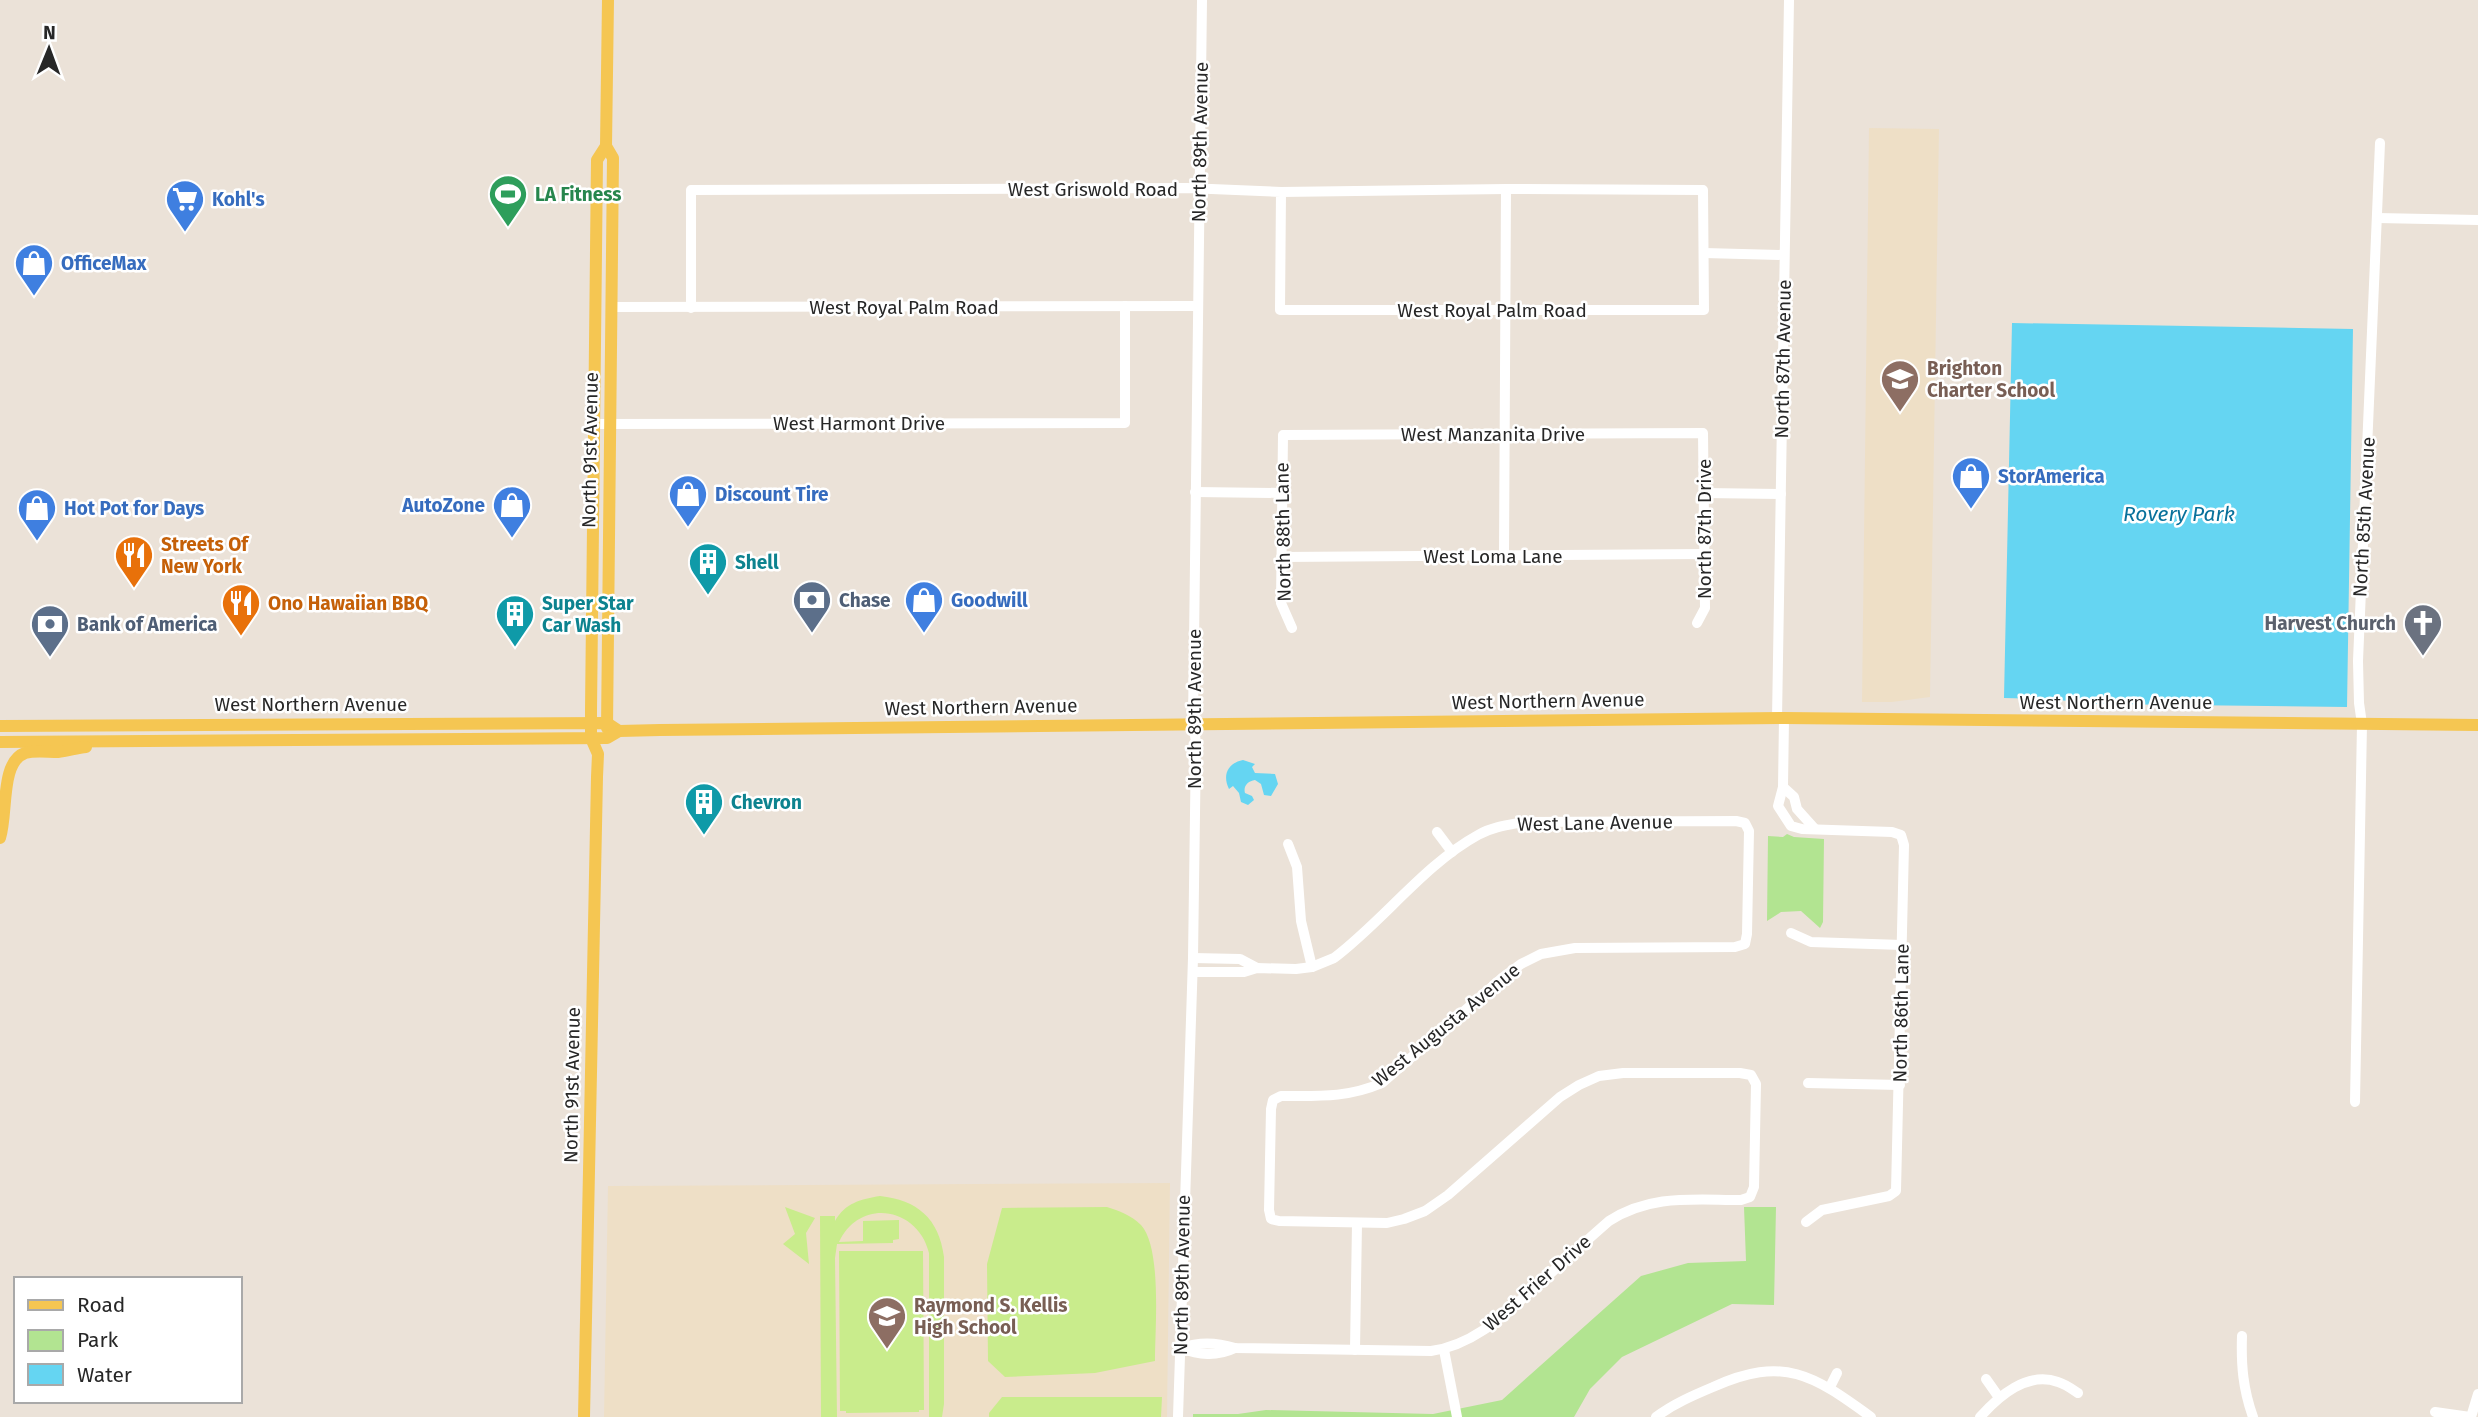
<svg xmlns="http://www.w3.org/2000/svg" width="2478" height="1417" viewBox="0 0 2478 1417" font-family="'Fira Sans',sans-serif">
	<style>
		.education { fill: #eedfc6 }
		.green { fill: #b2e491 }
		.pitch { fill: #c9ec8c }
		.water { fill: #65d5f2 }
		.lines { fill: none; stroke-linecap: round; stroke-linejoin: round }
		.minor { stroke: #fff; stroke-width: 10 }
		.major { stroke: #f5c652; stroke-width: 12 }
		.labels { text-anchor: middle; dominant-baseline: central; stroke-width: 5; stroke-linejoin: round; paint-order: stroke }
		.street-label { font-size: 19px; fill: #272727; stroke: #fff }
		.leisure-label { font-size: 19px; font-weight: bold; fill: #27864d; stroke: #fff; text-anchor: start }
		.shop-label { font-size: 19px; font-weight: bold; fill: #366cbe; stroke: #fff; text-anchor: start }
		.education-label { font-size: 19px; font-weight: bold; fill: #785e54; stroke: #fff; text-anchor: start }
		.food-label { font-size: 19px; font-weight: bold; fill: #c56008; stroke: #fff; text-anchor: start }
		.culture-label { font-size: 19px; font-weight: bold; fill: #0d838f; stroke: #fff; text-anchor: start }
		.service-label { font-size: 19px; font-weight: bold; fill: #4e5e75; stroke: #fff; text-anchor: start }
		.worship-label { font-size: 19px; font-weight: bold; fill: #5b616d; stroke: #fff; text-anchor: end }
		.water-label { font-size: 21px; font-style: italic; fill: #08719b; stroke: #fff }
	</style>
	<rect width="100%" height="100%" fill="#ebe2d8"/>
	<g class="education">
		<polygon points="1869,128 1939,129 1930,697 1892,702 1862,702"/>
		<polygon points="1170,1183 1167,1417 604,1417 608,1186"/>
	</g>
	<g class="green">
		<polygon points="1787,834 1794,837 1824,839 1823,922 1820,928 1801,911 1781,912 1767,921 1768,836 1783,837"/>
		<polygon points="1744,1207 1776,1207 1774,1305 1732,1304 1622,1357 1590,1389 1574,1417 1193,1417 1193,1414 1238,1414 1266,1410 1433,1414 1502,1400 1641,1276 1688,1263 1746,1261"/>
	</g>
	<g class="pitch">
		<path d="M880,1196C917,1200 939,1218 944,1257V1404L942,1417H929V1253C918,1207 860,1197 839,1242L863,1241V1221L899,1220V1239L893,1240V1243L837,1244L835,1258L837,1417H821L820,1216H835V1221C845,1203 861,1199 880,1196Z"/>
		<polygon points="785,1207 815,1218 806,1233 809,1264 783,1244 795,1234"/>
		<path d="M1107,1207C1119,1211 1131,1215 1141,1225C1162,1248 1155,1328 1155,1361L1095,1373L1005,1377L988,1361L987,1264L1002,1208Z"/>
		<polygon points="839,1251 923,1251 924,1410 919,1410 919,1412 846,1413 846,1411 840,1411"/>
		<polygon points="1002,1397 1162,1397 1161,1417 989,1417 989,1413"/>
	</g>
	<g class="water">
		<polygon points="2012,323 2353,329 2347,707 2096,704 2050,699 2004,698"/>
		<path d="M1243,760L1255,764L1252,767L1255,773L1275,774L1278,784L1271,796L1264,795L1261,784L1255,780C1248,781 1243,786 1245,793L1252,796L1254,800L1248,805L1241,802L1239,793L1233,786L1229,789C1222,775 1228,763 1243,760Z"/>
	</g>
	<g class="lines">
		<g class="minor">
			<polyline points="2377,218 2478,220"/>
			<polyline points="1704,253 1784,255"/>
			<polyline points="611,307 1198,306"/>
			<polyline points="691,308 691,190 1187,188 1281,192 1506,189 1703,190 1704,310 1280,310 1281,192"/>
			<polyline points="594,424 1125,423 1125,306"/>
			<polyline points="1195,492 1281,493"/>
			<polyline points="1704,493 1781,494"/>
			<polyline points="1504,555 1506,189"/>
			<polyline points="1281,557 1705,554"/>
			<polyline points="1292,628 1281,603 1283,435 1703,433 1705,608 1697,623"/>
			<polyline points="1784,718 1783,787 1778,806 1791,826 1802,829 1892,832 1901,835 1904,845 1896,1191 1889,1196 1822,1210 1806,1222"/>
			<polyline points="1777,719 1789,0"/>
			<polyline points="1783,787 1794,797 1797,809 1815,829"/>
			<polyline points="1437,832 1452,852"/>
			<polyline points="1288,844 1297,867 1301,921 1312,967"/>
			<polyline points="1791,933 1811,942 1902,945"/>
			<polyline points="1193,958 1240,959 1257,968"/>
			<polyline points="1808,1083 1900,1085"/>
			<polyline points="2355,1102 2362,724 2359,703 2358,661 2380,143"/>
			<path d="M2242,1336C2241,1365 2243,1389 2253,1417"/>
			<path d="M1180,1348C1199,1342 1215,1342 1235,1348L1431,1351C1476,1345 1508,1311 1540,1283C1563,1262 1586,1241 1609,1221C1651,1194 1693,1200 1741,1200L1750,1197L1754,1187L1756,1084L1751,1075L1740,1073H1623L1599,1076L1579,1085L1560,1097L1448,1195L1425,1211L1404,1219L1387,1223L1279,1221L1271,1219L1269,1210L1271,1109L1273,1100L1281,1096C1318,1096 1347,1098 1382,1083L1502,978L1521,964L1541,954L1575,948L1735,947L1745,944L1747,934L1749,831L1745,823L1736,821L1524,822C1508,825 1492,827 1478,835C1425,864 1383,921 1334,958L1312,967L1296,969L1257,968L1244,972H1193"/>
			<path d="M1180,1348C1199,1355 1216,1357 1235,1348"/>
			<polyline points="1355,1350 1357,1223"/>
			<polyline points="1444,1350 1457,1417"/>
			<polyline points="1986,1379 1998,1396"/>
			<polyline points="1830,1387 1837,1373"/>
			<polyline points="2435,1412 2470,1417"/>
			<polyline points="1178,1417 1193,958 1196,742 1193,723 1202,0"/>
			<path d="M1656,1417C1673,1404 1694,1395 1713,1387C1784,1355 1813,1375 1871,1417"/>
			<path d="M1980,1417C1999,1396 2027,1371 2058,1382C2065,1384 2072,1389 2078,1393"/>
			<polyline points="2471,1417 2478,1394"/>
		</g>
		<g class="major">
			<polyline points="606,146 613,158 607,728"/>
			<polyline points="0,726 607,723 619,731"/>
			<polyline points="0,742 607,738 619,731 660,730 1784,718 2478,725"/>
			<path d="M0,838C8,813 0,762 25,753C35,750 47,752 58,752C67,751 77,748 86,747"/>
			<polyline points="584,1417 597,777 598,754 591,738 591,710 597,160 606,146 608,0"/>
		</g>
	</g>
	<defs>
		<g id="stadium-pin" transform="scale(2.0125)"><path d="M0 17L-7.5 6A9.5 9.5 0 1 1 7.5 6Z" fill="#2e9e5b" stroke="#fff"/><path d="M0-5a6.5 5 0 1 0 0 10a6.5 5 0 1 0 0-10ZM-3.5-1.8h7v3.6h-7Z" fill="#fff"/></g>
		<g id="supermarket-pin" transform="scale(2.0125)"><path d="M0 17L-7.5 6A9.5 9.5 0 1 1 7.5 6Z" fill="#3f7fe0" stroke="#fff"/><path d="M-6-5.5h2.5l.6 2H6L4.5 2H-2.5L-4.4-4H-6ZM-1.5 3.2a1.3 1.3 0 1 0 .1 0ZM3 3.2a1.3 1.3 0 1 0 .1 0Z" fill="#fff"/></g>
		<g id="shop-pin" transform="scale(2.0125)"><path d="M0 17L-7.5 6A9.5 9.5 0 1 1 7.5 6Z" fill="#3f7fe0" stroke="#fff"/><path d="M-5-2.5h2.3a2.7 3.5 0 0 1 5.4 0H5L5.5 6h-11ZM-1.5-2.5h3a1.5 2.3 0 0 0-3 0Z" fill="#fff"/></g>
		<g id="school-pin" transform="scale(2.0125)"><path d="M0 17L-7.5 6A9.5 9.5 0 1 1 7.5 6Z" fill="#8d6e63" stroke="#fff"/><path d="M0-5L7-2L0 1L-7-2ZM-4 1L0 2.5L4 1V4Q0 6-4 4Z" fill="#fff"/></g>
		<g id="restaurant-pin" transform="scale(2.0125)"><path d="M0 17L-7.5 6A9.5 9.5 0 1 1 7.5 6Z" fill="#e8710a" stroke="#fff"/><path d="M-5-6h1v4h1v-4h1v4h1v-4h1v5L-1.5 .5V6h-2V.5L-5-1ZM5-6V6H3V1.5H1.5Q1.5-4 5-6Z" fill="#fff"/></g>
		<g id="building-pin" transform="scale(2.0125)"><path d="M0 17L-7.5 6A9.5 9.5 0 1 1 7.5 6Z" fill="#0f9aa8" stroke="#fff"/><path d="M-4-6H4V6H1V3H-1V6H-4ZM-2.5-4.3h1.7v1.8h-1.7ZM.8-4.3h1.7v1.8H.8ZM-2.5-1h1.7V.8h-1.7ZM.8-1h1.7V.8H.8Z" fill="#fff"/></g>
		<g id="bank-pin" transform="scale(2.0125)"><path d="M0 17L-7.5 6A9.5 9.5 0 1 1 7.5 6Z" fill="#5c6f8a" stroke="#fff"/><path d="M-6-4H6V4H-6ZM0-2.3a2.3 2.3 0 1 0 0 4.6a2.3 2.3 0 1 0 0-4.6Z" fill="#fff"/></g>
		<g id="church-pin" transform="scale(2.0125)"><path d="M0 17L-7.5 6A9.5 9.5 0 1 1 7.5 6Z" fill="#6b7280" stroke="#fff"/><path d="M-1.2-6h2.4v3.5h3.3v2.4h-3.3V6h-2.4V-.1h-3.3v-2.4h3.3Z" fill="#fff"/></g>
	</defs>
	<g fill-rule="evenodd">
		<use href="#stadium-pin" x="508" y="194"/>
		<use href="#supermarket-pin" x="185" y="199"/>
		<use href="#shop-pin" x="34" y="263"/>
		<use href="#school-pin" x="1900" y="379"/>
		<use href="#shop-pin" x="1971" y="476"/>
		<use href="#shop-pin" x="688" y="494"/>
		<use href="#shop-pin" x="512" y="505"/>
		<use href="#shop-pin" x="37" y="508"/>
		<use href="#restaurant-pin" x="134" y="555"/>
		<use href="#building-pin" x="708" y="562"/>
		<use href="#bank-pin" x="812" y="600"/>
		<use href="#shop-pin" x="924" y="600"/>
		<use href="#restaurant-pin" x="241" y="603"/>
		<use href="#building-pin" x="515" y="614"/>
		<use href="#church-pin" x="2423" y="623"/>
		<use href="#bank-pin" x="50" y="624"/>
		<use href="#building-pin" x="704" y="802"/>
		<use href="#school-pin" x="887" y="1316"/>
	</g>
	<g class="labels">
		<g class="street-label">
			<text transform="translate(1200 142) rotate(-89)">North 89th Avenue</text>
			<text x="1093" y="189">West Griswold Road</text>
			<text x="904" y="307">West Royal Palm Road</text>
			<text x="1492" y="310">West Royal Palm Road</text>
			<text transform="translate(1783 359) rotate(-89)">North 87th Avenue</text>
			<text x="859" y="423">West Harmont Drive</text>
			<text x="1493" y="434">West Manzanita Drive</text>
			<text transform="translate(590 450) rotate(-89)">North 91st Avenue</text>
			<text transform="translate(2364 517) rotate(-87)">North 85th Avenue</text>
			<text transform="translate(1704 529) rotate(-90)">North 87th Drive</text>
			<text transform="translate(1283 532) rotate(-91)">North 88th Lane</text>
			<text x="1493" y="556">West Loma Lane</text>
			<text transform="translate(1548 701) rotate(-1)">West Northern Avenue</text>
			<text x="2116" y="702">West Northern Avenue</text>
			<text x="311" y="704">West Northern Avenue</text>
			<text transform="translate(981 707) rotate(-1)">West Northern Avenue</text>
			<text transform="translate(1194 709) rotate(-90)">North 89th Avenue</text>
			<text transform="translate(1595 823) rotate(-1)">West Lane Avenue</text>
			<text transform="translate(1901 1013) rotate(-89)">North 86th Lane</text>
			<text transform="translate(1446 1025) rotate(-39)">West Augusta Avenue</text>
			<text transform="translate(572 1085) rotate(-89)">North 91st Avenue</text>
			<text transform="translate(1182 1275) rotate(-89)">North 89th Avenue</text>
			<text transform="translate(1537 1283) rotate(-41)">West Frier Drive</text>
		</g>
		<g class="leisure-label">
			<text x="535" y="194">LA Fitness</text>
		</g>
		<g class="shop-label">
			<text x="212" y="199">Kohl's</text>
			<text x="61" y="263">OfficeMax</text>
			<text x="1998" y="476">StorAmerica</text>
			<text x="715" y="494">Discount Tire</text>
			<text x="485" y="505" text-anchor="end">AutoZone</text>
			<text x="64" y="508">Hot Pot for Days</text>
			<text x="951" y="600">Goodwill</text>
		</g>
		<g class="education-label">
			<text x="1927" y="368">Brighton<tspan x="1927" dy="22">Charter School</tspan></text>
			<text x="914" y="1305">Raymond S. Kellis<tspan x="914" dy="22">High School</tspan></text>
		</g>
		<g class="food-label">
			<text x="161" y="544">Streets Of<tspan x="161" dy="22">New York</tspan></text>
			<text x="268" y="603">Ono Hawaiian BBQ</text>
		</g>
		<g class="culture-label">
			<text x="735" y="562">Shell</text>
			<text x="542" y="603">Super Star<tspan x="542" dy="22">Car Wash</tspan></text>
			<text x="731" y="802">Chevron</text>
		</g>
		<g class="service-label">
			<text x="839" y="600">Chase</text>
			<text x="77" y="624">Bank of America</text>
		</g>
		<g class="worship-label">
			<text x="2396" y="623">Harvest Church</text>
		</g>
		<g class="water-label">
			<text x="2179" y="514">Rovery Park</text>
		</g>
	</g>
	<rect x="14" y="1277" width="228" height="126" fill="#ffffff" stroke="#a9a9a9" stroke-width="2"/>
	<rect x="28" y="1300" width="35" height="10" fill="#f5c652" stroke="#a9a9a9" stroke-width="2"/>
	<text x="77" y="1312" font-size="21" fill="#272727">Road</text>
	<rect x="28" y="1330" width="35" height="21" fill="#b2e491" stroke="#a9a9a9" stroke-width="2"/>
	<text x="77" y="1347" font-size="21" fill="#272727">Park</text>
	<rect x="28" y="1364" width="35" height="21" fill="#65d5f2" stroke="#a9a9a9" stroke-width="2"/>
	<text x="77" y="1382" font-size="21" fill="#272727">Water</text>
	<g transform="translate(49 49) rotate(1)" stroke="#ffffff" stroke-width="5" paint-order="stroke">
	<path d="M0-5L12 26L0 18L-12 26Z" fill="#272727"/>
	<text y="-10" font-size="19" font-weight="bold" text-anchor="middle" fill="#272727">N</text>
	</g>
</svg>
